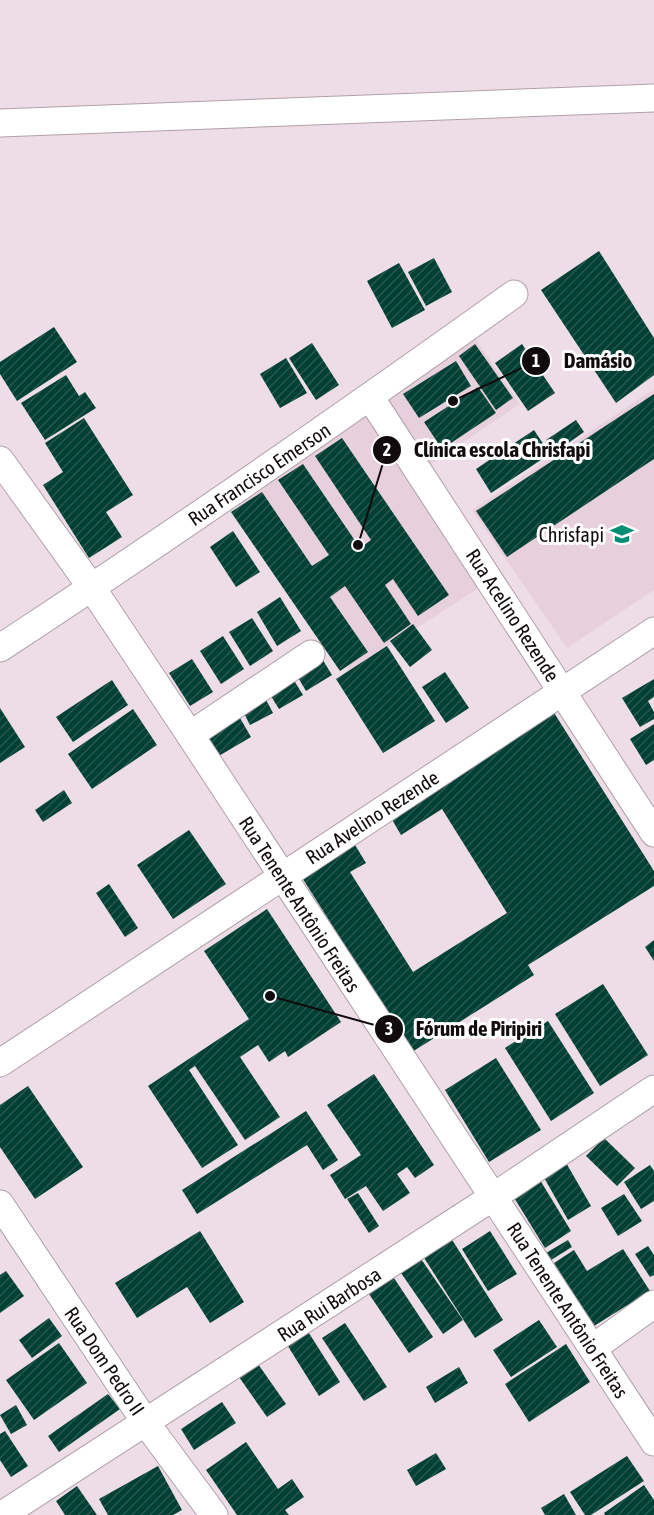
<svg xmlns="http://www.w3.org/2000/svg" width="654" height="1515" viewBox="0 0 654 1515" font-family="'Asap Condensed',sans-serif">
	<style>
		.built { fill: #e8cfdc }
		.building { fill: url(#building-hatch) }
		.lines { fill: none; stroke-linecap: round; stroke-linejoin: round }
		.street-casing { stroke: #b0a0a8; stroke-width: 29 }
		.street { stroke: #fff; stroke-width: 27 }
		.labels { text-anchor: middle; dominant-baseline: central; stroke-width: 6; stroke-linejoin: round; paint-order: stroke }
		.street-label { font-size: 20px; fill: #110b0e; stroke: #fff }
		.poi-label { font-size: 20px; fill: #110b0e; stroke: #fff; text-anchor: end }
		.leader { fill: none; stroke: #110b0e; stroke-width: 2 }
		.callout-dot { fill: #110b0e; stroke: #fff; stroke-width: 2 }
		.mark-label { font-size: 18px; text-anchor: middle; font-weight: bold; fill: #fff }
		.callout-label { font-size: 21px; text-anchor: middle; font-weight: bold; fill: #110b0e; stroke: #fff; stroke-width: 6; stroke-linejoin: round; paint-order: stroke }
	</style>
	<defs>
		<pattern id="building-hatch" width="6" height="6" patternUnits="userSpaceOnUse" patternTransform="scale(1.5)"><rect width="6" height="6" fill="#014034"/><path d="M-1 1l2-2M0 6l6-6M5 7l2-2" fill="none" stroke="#26584e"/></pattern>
	</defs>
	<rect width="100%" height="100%" fill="#eedde6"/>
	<g class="built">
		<polygon points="475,338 520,404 431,464 386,397"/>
		<polygon points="654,389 654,590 567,648 472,510"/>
		<polygon points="368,414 480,587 349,672 236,502"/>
	</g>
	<g class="building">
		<polygon points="599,251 654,338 654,375 616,403 541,290"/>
		<polygon points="434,258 452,292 426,306 408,272"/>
		<polygon points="399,263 425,310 392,328 367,281"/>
		<polygon points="54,327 77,362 17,401 0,374 0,362"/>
		<polygon points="312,343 339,385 316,400 289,358"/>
		<polygon points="475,344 513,398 496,410 459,356"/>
		<polygon points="522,344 555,393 528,411 495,363"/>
		<polygon points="286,358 307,393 280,408 260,374"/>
		<polygon points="456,361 471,386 419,418 403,394"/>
		<polygon points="66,375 79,396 85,392 96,408 45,440 21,403"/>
		<polygon points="478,387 496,413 442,449 424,422"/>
		<polygon points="654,394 654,459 507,557 476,511"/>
		<polygon points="84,418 133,495 106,512 122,537 89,558 43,485 63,472 45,443"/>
		<polygon points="576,420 584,432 554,453 546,440"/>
		<polygon points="534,430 550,454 491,493 476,469"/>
		<polygon points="342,438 449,595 418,616 393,579 385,585 411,624 384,643 345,586 330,597 368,652 340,671 231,512 262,492 312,566 329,555 278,480 303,464 360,548 371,540 315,456"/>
		<polygon points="233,531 260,572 236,587 210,547"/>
		<polygon points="280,597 301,631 277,646 257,612"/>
		<polygon points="252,618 273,651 250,666 229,632"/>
		<polygon points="413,624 432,650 410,667 390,641"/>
		<polygon points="223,636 244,669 221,684 200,651"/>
		<polygon points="313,644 332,675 306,691 287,659"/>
		<polygon points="387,646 435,721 383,753 336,679"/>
		<polygon points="192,659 213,692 190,706 169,673"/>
		<polygon points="285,666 303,695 279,709 261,680"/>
		<polygon points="445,672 469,708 446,723 422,687"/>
		<polygon points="654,679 654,697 648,701 654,712 654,719 640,727 622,698"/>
		<polygon points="112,680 128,705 73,742 56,717"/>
		<polygon points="256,681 273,713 250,725 234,694"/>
		<polygon points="229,699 251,737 217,757 196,719"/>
		<polygon points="0,708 25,747 0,763"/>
		<polygon points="551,708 654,871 654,886 528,965 534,975 412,1052 296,868 349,835 366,863 350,872 413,972 507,913 442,809 401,835 387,811"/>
		<polygon points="133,709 157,745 92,789 68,754"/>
		<polygon points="654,724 654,760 646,765 630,739"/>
		<polygon points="64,790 72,803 43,822 35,810"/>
		<polygon points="189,830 226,884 173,919 137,865"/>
		<polygon points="109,884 138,928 125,937 96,893"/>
		<polygon points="267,909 341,1022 288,1057 285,1051 269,1062 258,1045 240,1057 280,1117 245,1140 195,1066 189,1070 238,1145 202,1168 148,1086 249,1019 204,951"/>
		<polygon points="654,940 654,961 645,947"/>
		<polygon points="603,984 648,1055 600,1086 555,1014"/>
		<polygon points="548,1021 594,1093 551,1121 505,1048"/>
		<polygon points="496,1058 541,1130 489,1162 445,1090"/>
		<polygon points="374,1074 434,1165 415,1178 407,1167 397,1174 410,1193 383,1211 366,1186 345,1199 330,1175 361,1155 327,1105"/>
		<polygon points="28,1086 83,1167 35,1199 0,1147 0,1105"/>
		<polygon points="306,1111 338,1160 323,1170 307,1145 197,1214 182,1190"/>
		<polygon points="604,1138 635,1168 617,1186 586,1156"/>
		<polygon points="565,1161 591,1206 568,1220 542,1174"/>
		<polygon points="650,1165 654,1171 654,1201 641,1209 624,1182"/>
		<polygon points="540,1180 571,1231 545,1248 513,1196"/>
		<polygon points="358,1193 379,1226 369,1233 347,1199"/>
		<polygon points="624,1194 642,1221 618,1236 601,1208"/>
		<polygon points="200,1231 244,1302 210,1323 187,1287 137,1318 115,1283"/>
		<polygon points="490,1231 517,1274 488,1291 462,1249"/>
		<polygon points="449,1235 503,1320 475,1338 421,1253"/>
		<polygon points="568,1240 572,1247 551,1260 546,1253"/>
		<polygon points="648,1246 654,1255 654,1275 650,1277 635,1254"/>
		<polygon points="623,1249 650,1291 594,1326 554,1263 574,1250 587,1271"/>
		<polygon points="419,1256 463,1320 443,1334 399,1270"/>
		<polygon points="6,1271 24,1296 0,1313 0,1275"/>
		<polygon points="394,1278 433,1337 409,1353 369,1294"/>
		<polygon points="49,1318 62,1336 32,1358 19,1340"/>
		<polygon points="539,1320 557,1347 511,1377 493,1350"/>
		<polygon points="345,1323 387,1387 364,1401 322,1338"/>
		<polygon points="307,1330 340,1382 319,1396 286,1343"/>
		<polygon points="59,1343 87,1383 34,1420 6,1380"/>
		<polygon points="566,1344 590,1382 529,1422 505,1384"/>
		<polygon points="258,1364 286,1404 267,1417 239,1377"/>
		<polygon points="459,1367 468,1383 435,1403 426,1387"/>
		<polygon points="108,1394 120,1409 59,1452 48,1436"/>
		<polygon points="222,1402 236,1423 194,1450 181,1429"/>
		<polygon points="16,1405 27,1425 11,1434 0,1415"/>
		<polygon points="5,1431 28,1466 11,1477 0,1460 0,1434"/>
		<polygon points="246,1442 278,1489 292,1479 304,1497 285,1510 289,1515 237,1515 206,1470"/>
		<polygon points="436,1453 446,1469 416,1486 407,1470"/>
		<polygon points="627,1456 644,1481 591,1515 585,1515 570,1492"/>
		<polygon points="158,1466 182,1510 173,1515 108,1515 99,1499"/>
		<polygon points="644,1485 654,1500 654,1515 605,1515 604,1513"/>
		<polygon points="77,1486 97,1515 65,1515 56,1501"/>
		<polygon points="564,1494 576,1515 545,1515 541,1508"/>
	</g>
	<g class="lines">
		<g class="street-casing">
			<g id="street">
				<polyline points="0,123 654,98"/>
				<polyline points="370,397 654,833"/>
				<polyline points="0,460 92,588 190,735 654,1442"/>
				<path d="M0,648C174,534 345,415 514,294"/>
				<polyline points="190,735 311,654"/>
				<polyline points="0,1063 654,631"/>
				<polyline points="0,1204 146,1423 214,1515"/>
				<polyline points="593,1348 654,1304"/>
				<polyline points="2,1515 493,1197 654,1089"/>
			</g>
		</g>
		<use href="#street" class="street"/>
	</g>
	<defs>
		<g id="university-bare" transform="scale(1.8)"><path d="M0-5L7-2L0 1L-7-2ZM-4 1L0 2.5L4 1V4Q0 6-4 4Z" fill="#008e77" stroke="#fff" stroke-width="2.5" paint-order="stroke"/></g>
	</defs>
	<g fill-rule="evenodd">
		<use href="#university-bare" x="622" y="534"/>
	</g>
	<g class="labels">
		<g class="street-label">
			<text transform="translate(259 474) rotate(-34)">Rua Francisco Emerson</text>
			<text transform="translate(513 615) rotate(57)">Rua Acelino Rezende</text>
			<text transform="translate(372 817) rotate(-33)">Rua Avelino Rezende</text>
			<text transform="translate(300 904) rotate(57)">Rua Tenente Antônio Freitas</text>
			<text transform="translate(329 1304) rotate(-33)">Rua Rui Barbosa</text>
			<text transform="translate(568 1310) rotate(57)">Rua Tenente Antônio Freitas</text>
			<text transform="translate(105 1361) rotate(56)">Rua Dom Pedro II</text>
		</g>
		<g class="poi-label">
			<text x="604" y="534">Chrisfapi</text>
		</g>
	</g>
	<path class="leader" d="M453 401L536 361M358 545L387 450M270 996L389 1029"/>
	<g class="callout-dot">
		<circle cx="453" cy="401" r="6"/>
		<circle cx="358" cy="545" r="6"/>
		<circle cx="270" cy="996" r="6"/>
		<circle cx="536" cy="361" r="15"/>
		<circle cx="387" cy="450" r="15"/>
		<circle cx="389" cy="1029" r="15"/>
	</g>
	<g class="mark-label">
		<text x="536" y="367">1</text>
		<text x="387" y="456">2</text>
		<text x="389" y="1035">3</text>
	</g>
	<g class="callout-label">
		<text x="598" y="368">Damásio</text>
		<text x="502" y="457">Clínica escola Chrisfapi</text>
		<text x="479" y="1036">Fórum de Piripiri</text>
	</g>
</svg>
